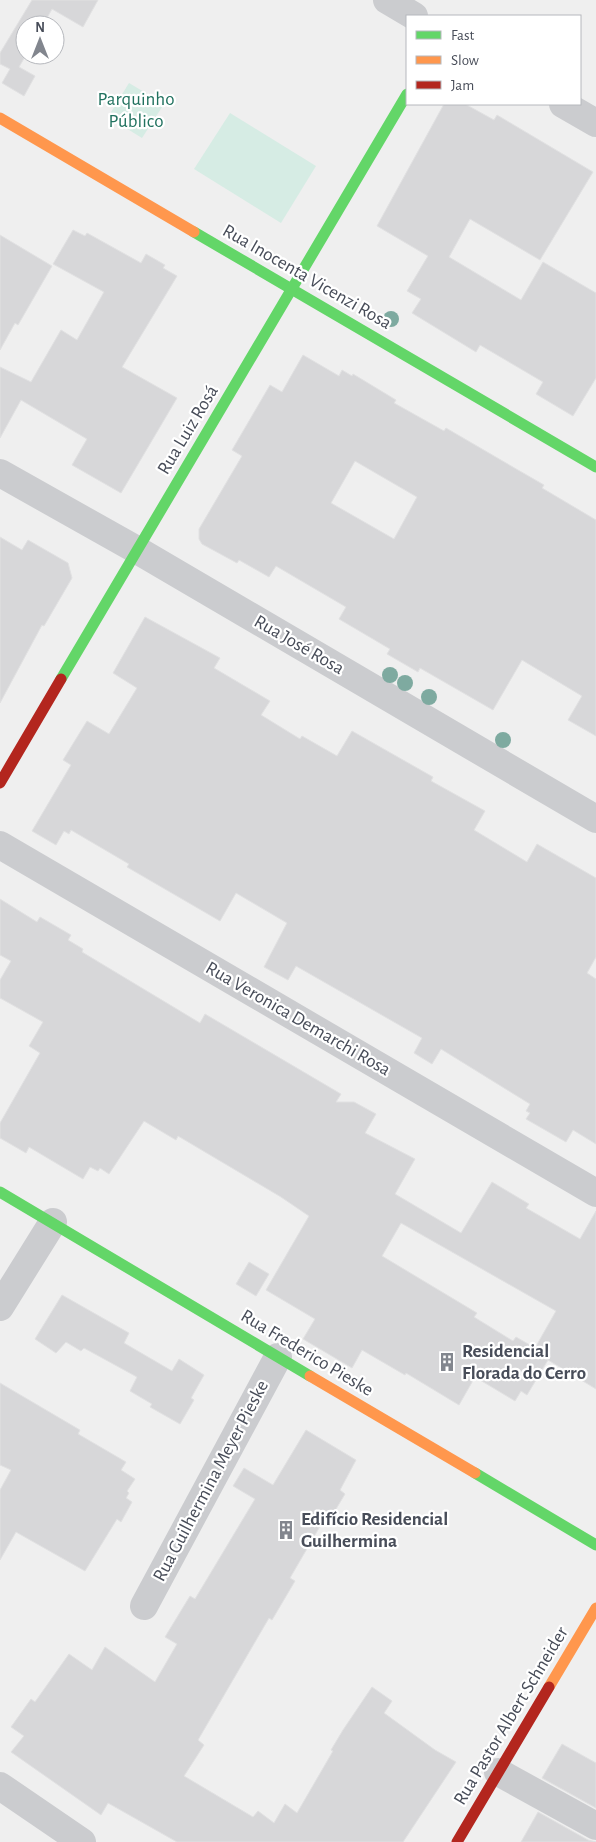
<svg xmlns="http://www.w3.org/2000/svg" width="596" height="1842" viewBox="0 0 596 1842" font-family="'Alegreya Sans',sans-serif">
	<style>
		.green { fill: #d6ece4 }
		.building { fill: #d7d7d9; stroke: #e1e1e2; fill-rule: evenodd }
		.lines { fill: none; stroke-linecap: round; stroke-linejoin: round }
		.street { stroke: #cbcccf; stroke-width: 28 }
		.fast { stroke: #63d668; stroke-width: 11 }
		.slow { stroke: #ff974d; stroke-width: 11 }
		.jam { stroke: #b3261e; stroke-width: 11 }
		.tree { fill: #7eaaa0 }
		.labels { text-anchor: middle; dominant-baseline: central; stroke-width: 4.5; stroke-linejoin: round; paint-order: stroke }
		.park-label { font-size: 19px; fill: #21725f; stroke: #fff }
		.street-label { font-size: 19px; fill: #484d59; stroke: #fff }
		.poi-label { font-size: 19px; font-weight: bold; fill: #484d59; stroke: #fff; text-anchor: start }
	</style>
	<rect width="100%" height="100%" fill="#efefef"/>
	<g class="green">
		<polygon points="129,83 164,104 142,138 108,117"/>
		<polygon points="230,113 316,166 281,223 194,169"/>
	</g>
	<g class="building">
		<polygon points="32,0 98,0 83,27 52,9 43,25 25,25 26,55 19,67 35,76 24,96 2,83 10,69 0,64 0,53"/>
		<polygon points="444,104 465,104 494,120 497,115 593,172 540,260 470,219 449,257 521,300 543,262 596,293 596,378 573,416 536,394 543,382 480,345 476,352 412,313 421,299 407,291 428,256 377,226"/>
		<polygon points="73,230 85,236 87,233 141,263 146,254 165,265 163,268 177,276 122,367 177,398 121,493 72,465 87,439 21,400 0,438 0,367 31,382 61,330 77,340 104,292 53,264"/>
		<polygon points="0,235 52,266 18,325 15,323 0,350"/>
		<path d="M303,355L339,376L342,370L352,376L353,374L396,400L394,403L444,431L446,428L518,470L544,485L542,488L596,520V736L568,720L582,696L522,660L493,710L420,668L418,672L387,654L390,649L339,619L346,607L276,566L269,577L239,560L237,563L202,544L199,539V529L242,456L232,450L270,385L282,392ZM355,461L417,497L394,539L331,503Z"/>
		<polygon points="0,537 22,550 28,540 68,563 72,578 44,626 42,625 0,703"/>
		<polygon points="145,617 220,658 214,668 270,701 261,715 300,739 302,736 337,756 352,731 433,777 431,781 485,811 474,830 527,862 537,844 596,878 596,957 587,973 596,979 596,1144 573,1130 566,1142 526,1119 530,1113 526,1111 530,1104 441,1049 432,1064 414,1053 422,1038 296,966 288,980 264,967 287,923 236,893 220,921 127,867 129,864 71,830 69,834 64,831 56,845 32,831 71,765 63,760 87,721 109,734 137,688 113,673"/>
		<path d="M0,899L37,922L40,917L71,935L68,940L83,949L82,952L200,1023L205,1014L341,1094L336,1102H354L376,1114L365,1133L415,1159L395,1194L461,1233L492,1182L529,1204L526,1208L580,1239L596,1211V1389L548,1360L527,1395L521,1391L515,1401L475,1377L459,1405L406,1373L405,1375L362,1350L352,1368L303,1339L315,1319L266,1290L309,1216L281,1197L178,1136L176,1140L144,1121L109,1174L100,1168L98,1171L90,1167L83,1179L29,1147L26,1153L0,1138V1123L40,1053L29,1046L43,1022L0,998V980L11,961L0,955ZM401,1223L556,1311L535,1348L516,1337L513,1341L474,1317L477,1313L382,1256Z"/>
		<polygon points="249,1262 269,1274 256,1296 236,1284"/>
		<polygon points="62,1295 129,1333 124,1343 172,1371 179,1359 204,1375 191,1398 194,1400 180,1424 150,1407 152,1404 130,1391 137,1377 84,1348 81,1351 66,1342 56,1353 35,1339"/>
		<polygon points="0,1383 80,1430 78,1434 126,1462 121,1470 135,1479 127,1491 129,1493 126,1498 132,1502 121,1522 117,1519 85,1571 16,1532 0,1560 0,1490 11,1470 0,1465"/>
		<polygon points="306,1430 356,1460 340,1490 345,1494 330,1519 326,1516 290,1578 295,1581 272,1620 269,1618 198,1740 204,1745 184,1776 253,1817 258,1811 274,1823 285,1804 297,1813 333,1751 331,1750 343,1730 372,1687 392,1701 384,1713 435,1750 456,1762 403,1842 177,1842 108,1803 101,1815 11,1752 24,1736 11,1727 31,1699 35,1702 69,1654 92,1670 105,1647 155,1682 177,1644 165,1637 190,1596 195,1599 255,1499 233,1486 244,1468 273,1485"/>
		<polygon points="562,1744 596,1763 596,1808 542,1778"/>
		<polygon points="538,1812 588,1840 596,1842 521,1842"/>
	</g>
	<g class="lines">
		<g class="street">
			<polyline points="387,0 414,16"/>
			<polyline points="563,104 596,123"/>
			<polyline points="0,473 137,550 596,819"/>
			<polyline points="0,845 596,1193"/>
			<polyline points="0,1307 53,1222"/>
			<polyline points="144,1606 278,1357"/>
			<polyline points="498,1772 596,1826"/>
			<polyline points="0,1786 82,1842"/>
		</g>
		<g class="fast">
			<polyline points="194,232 596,467"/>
			<polyline points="61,679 407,94"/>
			<polyline points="0,1192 310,1376"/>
			<polyline points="475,1473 596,1545"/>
		</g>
		<g class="slow">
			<polyline points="0,118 194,232"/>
			<polyline points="310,1376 475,1473"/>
			<polyline points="549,1687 596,1608"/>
		</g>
		<g class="jam">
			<polyline points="0,783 61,679"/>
			<polyline points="457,1842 549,1687"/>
		</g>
	</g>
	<g class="tree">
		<circle cx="391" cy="319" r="8"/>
		<circle cx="390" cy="675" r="8"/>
		<circle cx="405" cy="683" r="8"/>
		<circle cx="429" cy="697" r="8"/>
		<circle cx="503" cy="740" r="8"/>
	</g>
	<defs>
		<g id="building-bare" transform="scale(1.5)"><path d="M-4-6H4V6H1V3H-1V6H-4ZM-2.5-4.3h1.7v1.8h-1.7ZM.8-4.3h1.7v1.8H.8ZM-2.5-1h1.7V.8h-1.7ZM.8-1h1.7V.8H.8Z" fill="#82868e" stroke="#fff" stroke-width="2.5" paint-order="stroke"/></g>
	</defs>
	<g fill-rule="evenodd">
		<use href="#building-bare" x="447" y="1362"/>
		<use href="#building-bare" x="286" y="1530"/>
	</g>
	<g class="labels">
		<g class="park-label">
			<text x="136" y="99">Parquinho<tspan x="136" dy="22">Público</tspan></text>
		</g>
		<g class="street-label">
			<text transform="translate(307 277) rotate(30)">Rua Inocenta Vicenzi Rosa</text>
			<text transform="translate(188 430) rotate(-59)">Rua Luiz Rosá</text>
			<text transform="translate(299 645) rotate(30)">Rua José Rosa</text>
			<text transform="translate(298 1019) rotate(30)">Rua Veronica Demarchi Rosa</text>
			<text transform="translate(307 1353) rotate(31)">Rua Frederico Pieske</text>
			<text transform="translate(211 1481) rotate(-62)">Rua Guilhermina Meyer Pieske</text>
			<text transform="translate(511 1716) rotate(-59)">Rua Pastor Albert Schneider</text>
		</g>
		<g class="poi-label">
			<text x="462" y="1351">Residencial<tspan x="462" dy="22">Florada do Cerro</tspan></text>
			<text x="301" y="1519">Edifício Residencial<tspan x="301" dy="22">Guilhermina</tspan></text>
		</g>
	</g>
	<rect x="406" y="15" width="175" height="90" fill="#ffffff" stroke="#b6b8bd"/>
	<rect x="416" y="31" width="25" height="8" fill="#63d668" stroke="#b6b8bd"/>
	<text x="451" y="40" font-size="15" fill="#484d59">Fast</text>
	<rect x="416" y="56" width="25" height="8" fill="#ff974d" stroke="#b6b8bd"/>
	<text x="451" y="65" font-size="15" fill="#484d59">Slow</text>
	<rect x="416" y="81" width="25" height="8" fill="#b3261e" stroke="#b6b8bd"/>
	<text x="451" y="90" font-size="15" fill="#484d59">Jam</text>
	<g transform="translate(40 40)"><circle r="24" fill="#ffffff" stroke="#b6b8bd"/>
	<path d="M0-4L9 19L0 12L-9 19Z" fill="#82868e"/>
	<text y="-8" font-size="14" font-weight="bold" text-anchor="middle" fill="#484d59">N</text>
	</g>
</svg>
